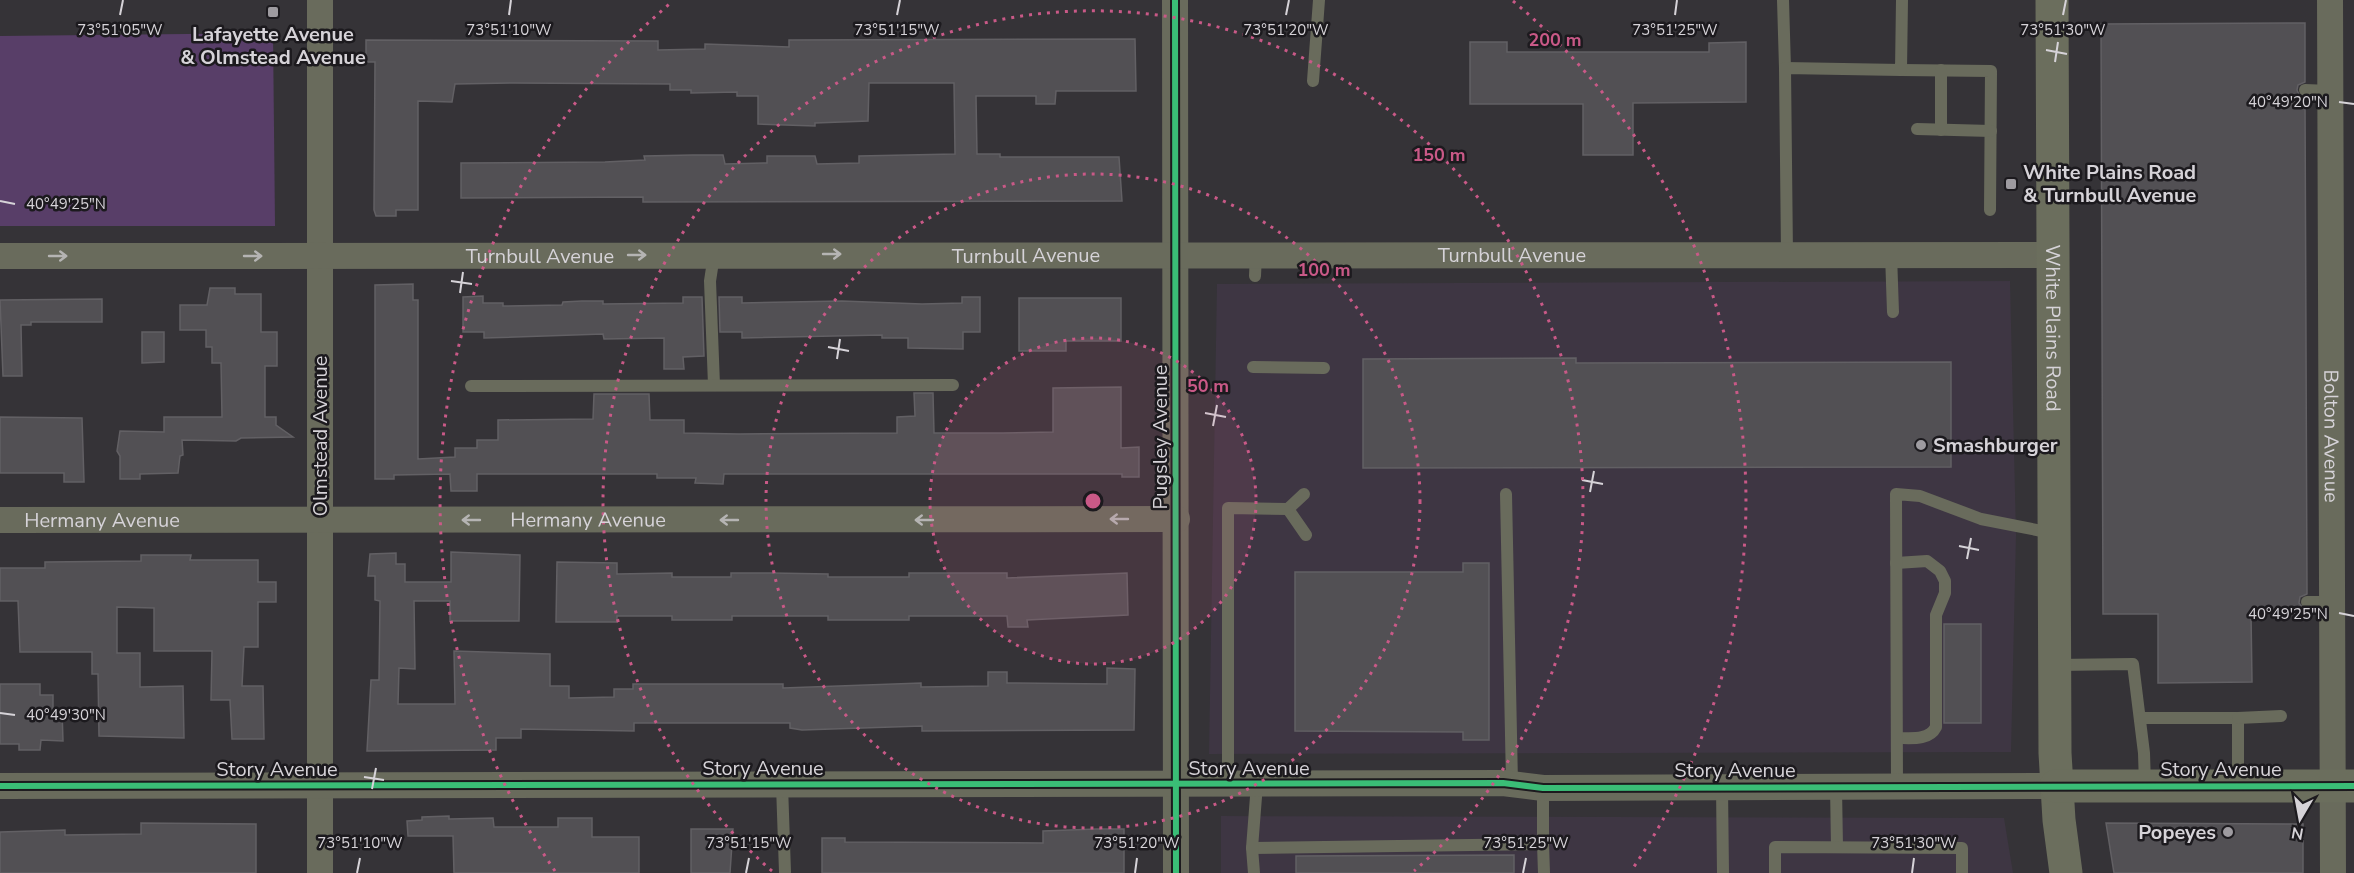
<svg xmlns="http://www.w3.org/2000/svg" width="2354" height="873" viewBox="0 0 2354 873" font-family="'Nunito Sans',sans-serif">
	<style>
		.built { fill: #3e3643 }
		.green { fill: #583e68 }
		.building { fill: #525054; stroke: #626064; stroke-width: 1.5 }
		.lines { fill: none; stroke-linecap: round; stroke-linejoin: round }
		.lane { stroke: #696b5c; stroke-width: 12 }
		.street { stroke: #696b5c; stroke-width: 26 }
		.secondary { stroke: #6b6e5d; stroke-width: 33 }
		.cycleway-casing { stroke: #1c1a1e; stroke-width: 10 }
		.cycleway { stroke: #3abd76; stroke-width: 6 }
		.oneway { stroke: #b5b4b3 }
		.ticks { fill: none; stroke: #d6d3d8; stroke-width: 2 }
		.ring { fill: none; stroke: #c95987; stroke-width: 3; stroke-dasharray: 3 6 }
		.poi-dot { fill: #9e9ba0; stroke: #1c1a1e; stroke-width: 2 }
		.labels { text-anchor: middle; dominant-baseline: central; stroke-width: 5; stroke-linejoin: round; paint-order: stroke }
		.poi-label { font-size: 20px; font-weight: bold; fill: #d6d3d8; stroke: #1c1a1e; text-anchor: start }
		.street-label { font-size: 20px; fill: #d6d3d8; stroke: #1c1a1e }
		.ticks-label { font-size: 15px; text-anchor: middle; fill: #d6d3d8; stroke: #1c1a1e; stroke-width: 5; stroke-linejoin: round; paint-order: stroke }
		.centre { fill: #c95987; stroke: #1c1a1e; stroke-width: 3 }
		.ring-label { font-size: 18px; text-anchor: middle; font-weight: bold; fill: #c95987; stroke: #1c1a1e; stroke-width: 5; stroke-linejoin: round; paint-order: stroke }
	</style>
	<rect width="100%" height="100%" fill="#353337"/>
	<g class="built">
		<polygon points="2010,281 2016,535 2011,752 1209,754 1217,284"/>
		<polygon points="1221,816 2004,818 2013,873 1221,873"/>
	</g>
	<polygon class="green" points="273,33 275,226 0,226 0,36"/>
	<g class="building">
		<polygon points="2305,23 2305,82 2298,85 2297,90 2300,97 2305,98 2307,594 2300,597 2299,603 2307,613 2251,613 2252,682 2158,683 2158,614 2103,614 2101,24"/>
		<polygon points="1135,39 1136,91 1056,91 1055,104 1036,104 1036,96 976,96 977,154 1000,154 1000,157 1119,157 1122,201 643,202 643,197 461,198 461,163 605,162 645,160 644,156 693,155 723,155 725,164 767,163 767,156 815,156 817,164 859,163 859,156 955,154 954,83 869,83 868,121 815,123 815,126 758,124 758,96 737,96 737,92 691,93 691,90 670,90 670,84 514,83 455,84 452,102 418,101 418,210 396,210 396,216 376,216 374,210 375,62 366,62 366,40 658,41 658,50 705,49 705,44 789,47 789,40"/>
		<polygon points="1470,42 1507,42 1507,52 1709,52 1709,43 1746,42 1746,102 1633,103 1633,155 1583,155 1583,104 1470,104"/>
		<polygon points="413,284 413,300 418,300 418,459 455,457 455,448 477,448 477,440 498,440 498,420 593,419 594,394 649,394 650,420 684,420 684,433 739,434 897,433 897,417 915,416 914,393 933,393 934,433 1003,433 1053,432 1053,388 1121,387 1121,448 1139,447 1139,477 1122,477 1122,474 724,474 723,484 695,483 696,478 657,478 657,474 477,474 477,491 451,491 450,474 394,475 394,479 375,479 375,285"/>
		<polygon points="210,288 235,288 235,294 261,294 261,332 277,332 277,366 265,366 265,417 276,417 276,425 293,437 241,438 236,441 182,440 183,455 180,456 178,473 140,474 140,479 120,479 120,456 117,451 120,431 164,432 164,417 222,417 221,363 212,363 212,347 206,347 206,330 180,330 180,305 207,305"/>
		<polygon points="483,296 483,303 503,303 503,306 562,305 563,302 582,301 603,301 603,304 683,303 683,297 702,297 704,356 683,357 684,369 664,369 664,338 604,339 603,334 484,338 484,332 463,332 463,297"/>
		<polygon points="719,297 742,297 742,303 842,301 922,304 962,303 962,297 980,297 980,332 963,332 963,349 908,348 908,338 882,338 882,335 742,338 742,332 720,332"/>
		<polygon points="1019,298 1121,298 1121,341 1066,341 1066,351 1019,351"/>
		<polygon points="102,299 102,322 31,322 31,325 21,325 22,376 3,376 0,300"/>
		<polygon points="142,332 164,332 164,362 142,363"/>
		<polygon points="1576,358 1576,363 1951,362 1951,467 1363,468 1363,359"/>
		<polygon points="0,417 82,418 84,482 64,482 64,473 0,473"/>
		<polygon points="451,552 520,555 519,621 450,621 450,601 414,601 415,669 399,668 398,704 455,704 454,651 550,654 550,686 569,686 569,698 614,697 614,689 633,689 633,684 783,684 783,688 921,683 921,687 988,686 988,672 1007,672 1007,683 1107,684 1107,668 1135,669 1134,730 922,731 922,726 802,730 790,728 790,723 634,723 634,731 521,729 521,738 496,738 496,750 367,751 371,680 379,680 380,601 375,600 375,576 368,576 370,554 396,553 396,564 405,564 405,582 451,582"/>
		<polygon points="141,555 191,555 190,560 258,560 258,582 276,582 276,602 258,602 258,647 244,647 242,686 263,686 264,739 232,739 230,700 211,700 212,651 154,651 154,608 117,607 117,653 140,653 140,687 183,686 184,738 99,736 98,674 92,674 92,652 20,652 18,601 0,601 0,568 45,568 45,562 141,561"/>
		<polygon points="557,562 617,563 617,574 672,573 672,577 731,577 731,573 772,573 828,574 828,577 909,577 909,573 1007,573 1007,578 1127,573 1128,615 1027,620 1028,627 1008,627 1007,616 909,616 909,620 828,620 828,616 732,616 732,620 672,620 672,616 617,616 617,622 556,622"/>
		<polygon points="1463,563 1489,563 1489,740 1463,740 1463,732 1295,731 1295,572 1463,572"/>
		<rect x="1944" y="624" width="37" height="99"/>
		<polygon points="0,684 40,684 40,695 53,695 53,710 62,710 63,741 41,740 40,750 19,750 19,744 0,744"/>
		<polygon points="449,816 449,819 493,818 494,827 558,827 558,818 592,818 592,837 639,837 639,873 454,873 453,836 408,836 407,821 422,820 422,817"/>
		<polygon points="141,823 256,824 256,873 0,873 0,832 65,830 65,835 141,834"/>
		<polygon points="2106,823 2303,824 2303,873 2114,873"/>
		<polygon points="691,829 733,829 730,873 691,873"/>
		<polygon points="1097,829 1124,829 1124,873 822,873 822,838 845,838 845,842 1043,843 1043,831"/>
		<polygon points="1514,855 1514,873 1296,873 1296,856"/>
	</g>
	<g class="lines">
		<g class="lane">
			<polyline points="1783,0 1785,68"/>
			<polyline points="1901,70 1991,71 1990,210"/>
			<polyline points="1313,81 1319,0"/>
			<polyline points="2305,90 2330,91"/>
			<polyline points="1917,129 1991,131"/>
			<polyline points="1941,130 1941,70"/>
			<polyline points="1891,254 1893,312"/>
			<polyline points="714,255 710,281 714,385"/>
			<polyline points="1787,255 1785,68 1901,70 1902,0"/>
			<polyline points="1255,276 1256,254"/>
			<polyline points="1253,367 1324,368"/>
			<polyline points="471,386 953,385"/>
			<polyline points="1506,494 1512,783"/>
			<polyline points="1288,509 1306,535"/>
			<path d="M1896,563L1927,561L1940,571L1945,581V593L1936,615V727C1929,741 1910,738 1897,738"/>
			<polyline points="2307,602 2333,602"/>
			<polyline points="2056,665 2133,664 2144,753 2145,785"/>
			<polyline points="2140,718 2238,718 2238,784"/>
			<polyline points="2238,718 2281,716"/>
			<polyline points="1228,784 1228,508 1288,509 1304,494"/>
			<polyline points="782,785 785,872"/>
			<polyline points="1897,786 1896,494 1920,496 1981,519 2052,533"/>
			<polyline points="1722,787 1723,873"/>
			<polyline points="1836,787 1837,847"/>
			<polyline points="1543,844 1544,873"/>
			<polyline points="1252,848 1543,844 1543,788"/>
			<polyline points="1254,873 1252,848 1257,784"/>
			<polyline points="1775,873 1775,847 1962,848 1962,873"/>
		</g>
		<g class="street">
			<polyline points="320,0 320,873"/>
			<polyline points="1175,0 1176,873"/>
			<path id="s1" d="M2330,0L2333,873"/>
			<path id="s2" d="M0,256L2052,255"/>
			<path id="s3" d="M0,520L1177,519"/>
			<polyline points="0,786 1503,783 1543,788 2056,786"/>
		</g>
		<g class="secondary">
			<path id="s4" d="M2052,0L2055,753L2059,820L2066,873"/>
			<polyline points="2056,786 2354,786"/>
		</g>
		<g class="cycleway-casing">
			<g id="cycleway">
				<polyline points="1175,0 1176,873"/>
				<polyline points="0,786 1503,783 1543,788 2354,786"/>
			</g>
		</g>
		<use href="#cycleway" class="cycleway"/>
	</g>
	<defs><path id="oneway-shaft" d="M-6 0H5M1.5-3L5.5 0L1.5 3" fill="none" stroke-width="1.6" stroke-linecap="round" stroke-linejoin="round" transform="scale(1.5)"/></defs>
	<g class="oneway">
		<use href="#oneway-shaft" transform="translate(832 254)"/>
		<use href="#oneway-shaft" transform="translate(637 255)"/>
		<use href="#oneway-shaft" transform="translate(58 256)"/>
		<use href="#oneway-shaft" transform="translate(253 256)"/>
		<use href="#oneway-shaft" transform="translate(1119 519) rotate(180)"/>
		<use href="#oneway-shaft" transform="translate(471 520) rotate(180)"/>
		<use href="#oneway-shaft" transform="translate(729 520) rotate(180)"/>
		<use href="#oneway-shaft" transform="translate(924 520) rotate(180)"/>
	</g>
	<path class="ticks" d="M120,15L123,0M509,15L511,0M897,15L900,0M1286,15L1289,0M1675,15L1677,0M2063,15L2066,0M2046,50L2067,54M2055,62L2058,42M2339,102L2354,104M0,201L15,204M451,281L472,284M460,293L463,272M828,347L849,351M837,359L840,339M1205,413L1226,417M1213,426L1217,405M1582,480L1603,484M1590,492L1594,471M1959,546L1979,550M1967,559L1971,538M2339,613L2354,616M0,713L15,715M364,777L384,780M372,789L376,768M357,873L360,858M746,873L749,858M1135,873L1137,858M1523,873L1526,858M1912,873L1914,858"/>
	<circle cx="1093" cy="501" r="163" fill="#c95987" fill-opacity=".12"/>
	<g class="ring">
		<circle cx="1093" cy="501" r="163"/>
		<circle cx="1093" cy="501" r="327"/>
		<path d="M772 871A490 490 0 1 1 1414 871"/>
		<path d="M555 871A653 653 0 0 1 673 1M1513 1A653 653 0 0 1 1631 871"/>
	</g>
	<g class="poi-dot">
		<rect x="267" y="6" width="12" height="12" rx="3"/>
		<rect x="2005" y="178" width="12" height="12" rx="3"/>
		<circle cx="1921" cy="445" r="6"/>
		<circle cx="2228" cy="832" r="6"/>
	</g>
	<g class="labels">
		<g class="poi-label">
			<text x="273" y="34" text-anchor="middle">Lafayette Avenue<tspan x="273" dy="23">&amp; Olmstead Avenue</tspan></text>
			<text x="2023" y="172">White Plains Road<tspan x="2023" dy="23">&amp; Turnbull Avenue</tspan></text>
			<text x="1933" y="445">Smashburger</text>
			<text x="2216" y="832" text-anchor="end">Popeyes</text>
		</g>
		<g class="street-label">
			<text stroke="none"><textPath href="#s2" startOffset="1026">Turnbull Avenue</textPath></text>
			<text stroke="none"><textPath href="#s2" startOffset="1512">Turnbull Avenue</textPath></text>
			<text stroke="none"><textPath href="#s2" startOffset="540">Turnbull Avenue</textPath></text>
			<text stroke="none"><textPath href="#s4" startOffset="328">White Plains Road</textPath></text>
			<text transform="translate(320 436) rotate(-90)">Olmstead Avenue</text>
			<text stroke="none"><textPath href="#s1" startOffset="436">Bolton Avenue</textPath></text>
			<text transform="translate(1160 437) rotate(-90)">Pugsley Avenue</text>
			<text stroke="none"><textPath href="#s3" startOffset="102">Hermany Avenue</textPath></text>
			<text stroke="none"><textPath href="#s3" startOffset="588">Hermany Avenue</textPath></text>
			<text x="763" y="768">Story Avenue</text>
			<text x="1249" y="768">Story Avenue</text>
			<text x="277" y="769">Story Avenue</text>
			<text x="2221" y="769">Story Avenue</text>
			<text x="1735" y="770">Story Avenue</text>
		</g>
	</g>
	<g class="ticks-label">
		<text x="120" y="35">73°51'05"W</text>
		<text x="509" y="35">73°51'10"W</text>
		<text x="897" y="35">73°51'15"W</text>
		<text x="1286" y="35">73°51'20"W</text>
		<text x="1675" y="35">73°51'25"W</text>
		<text x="2063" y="35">73°51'30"W</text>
		<text x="2288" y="107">40°49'20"N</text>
		<text x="66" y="209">40°49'25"N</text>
		<text x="2288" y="619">40°49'25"N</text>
		<text x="66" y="720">40°49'30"N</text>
		<text x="360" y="848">73°51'10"W</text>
		<text x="749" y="848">73°51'15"W</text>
		<text x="1137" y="848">73°51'20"W</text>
		<text x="1526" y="848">73°51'25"W</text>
		<text x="1914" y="848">73°51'30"W</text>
	</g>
	<circle cx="1093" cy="501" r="9" class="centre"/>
	<g class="ring-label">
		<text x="1555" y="46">200 m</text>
		<text x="1439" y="161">150 m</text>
		<text x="1324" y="276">100 m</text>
		<text x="1208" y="392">50 m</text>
	</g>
	<g transform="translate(2300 819) rotate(190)" stroke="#1c1a1e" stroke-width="4.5" paint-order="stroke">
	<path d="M0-4.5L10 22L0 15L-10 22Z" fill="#d6d3d8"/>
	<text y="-9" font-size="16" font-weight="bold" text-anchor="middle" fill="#d6d3d8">N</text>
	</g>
</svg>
